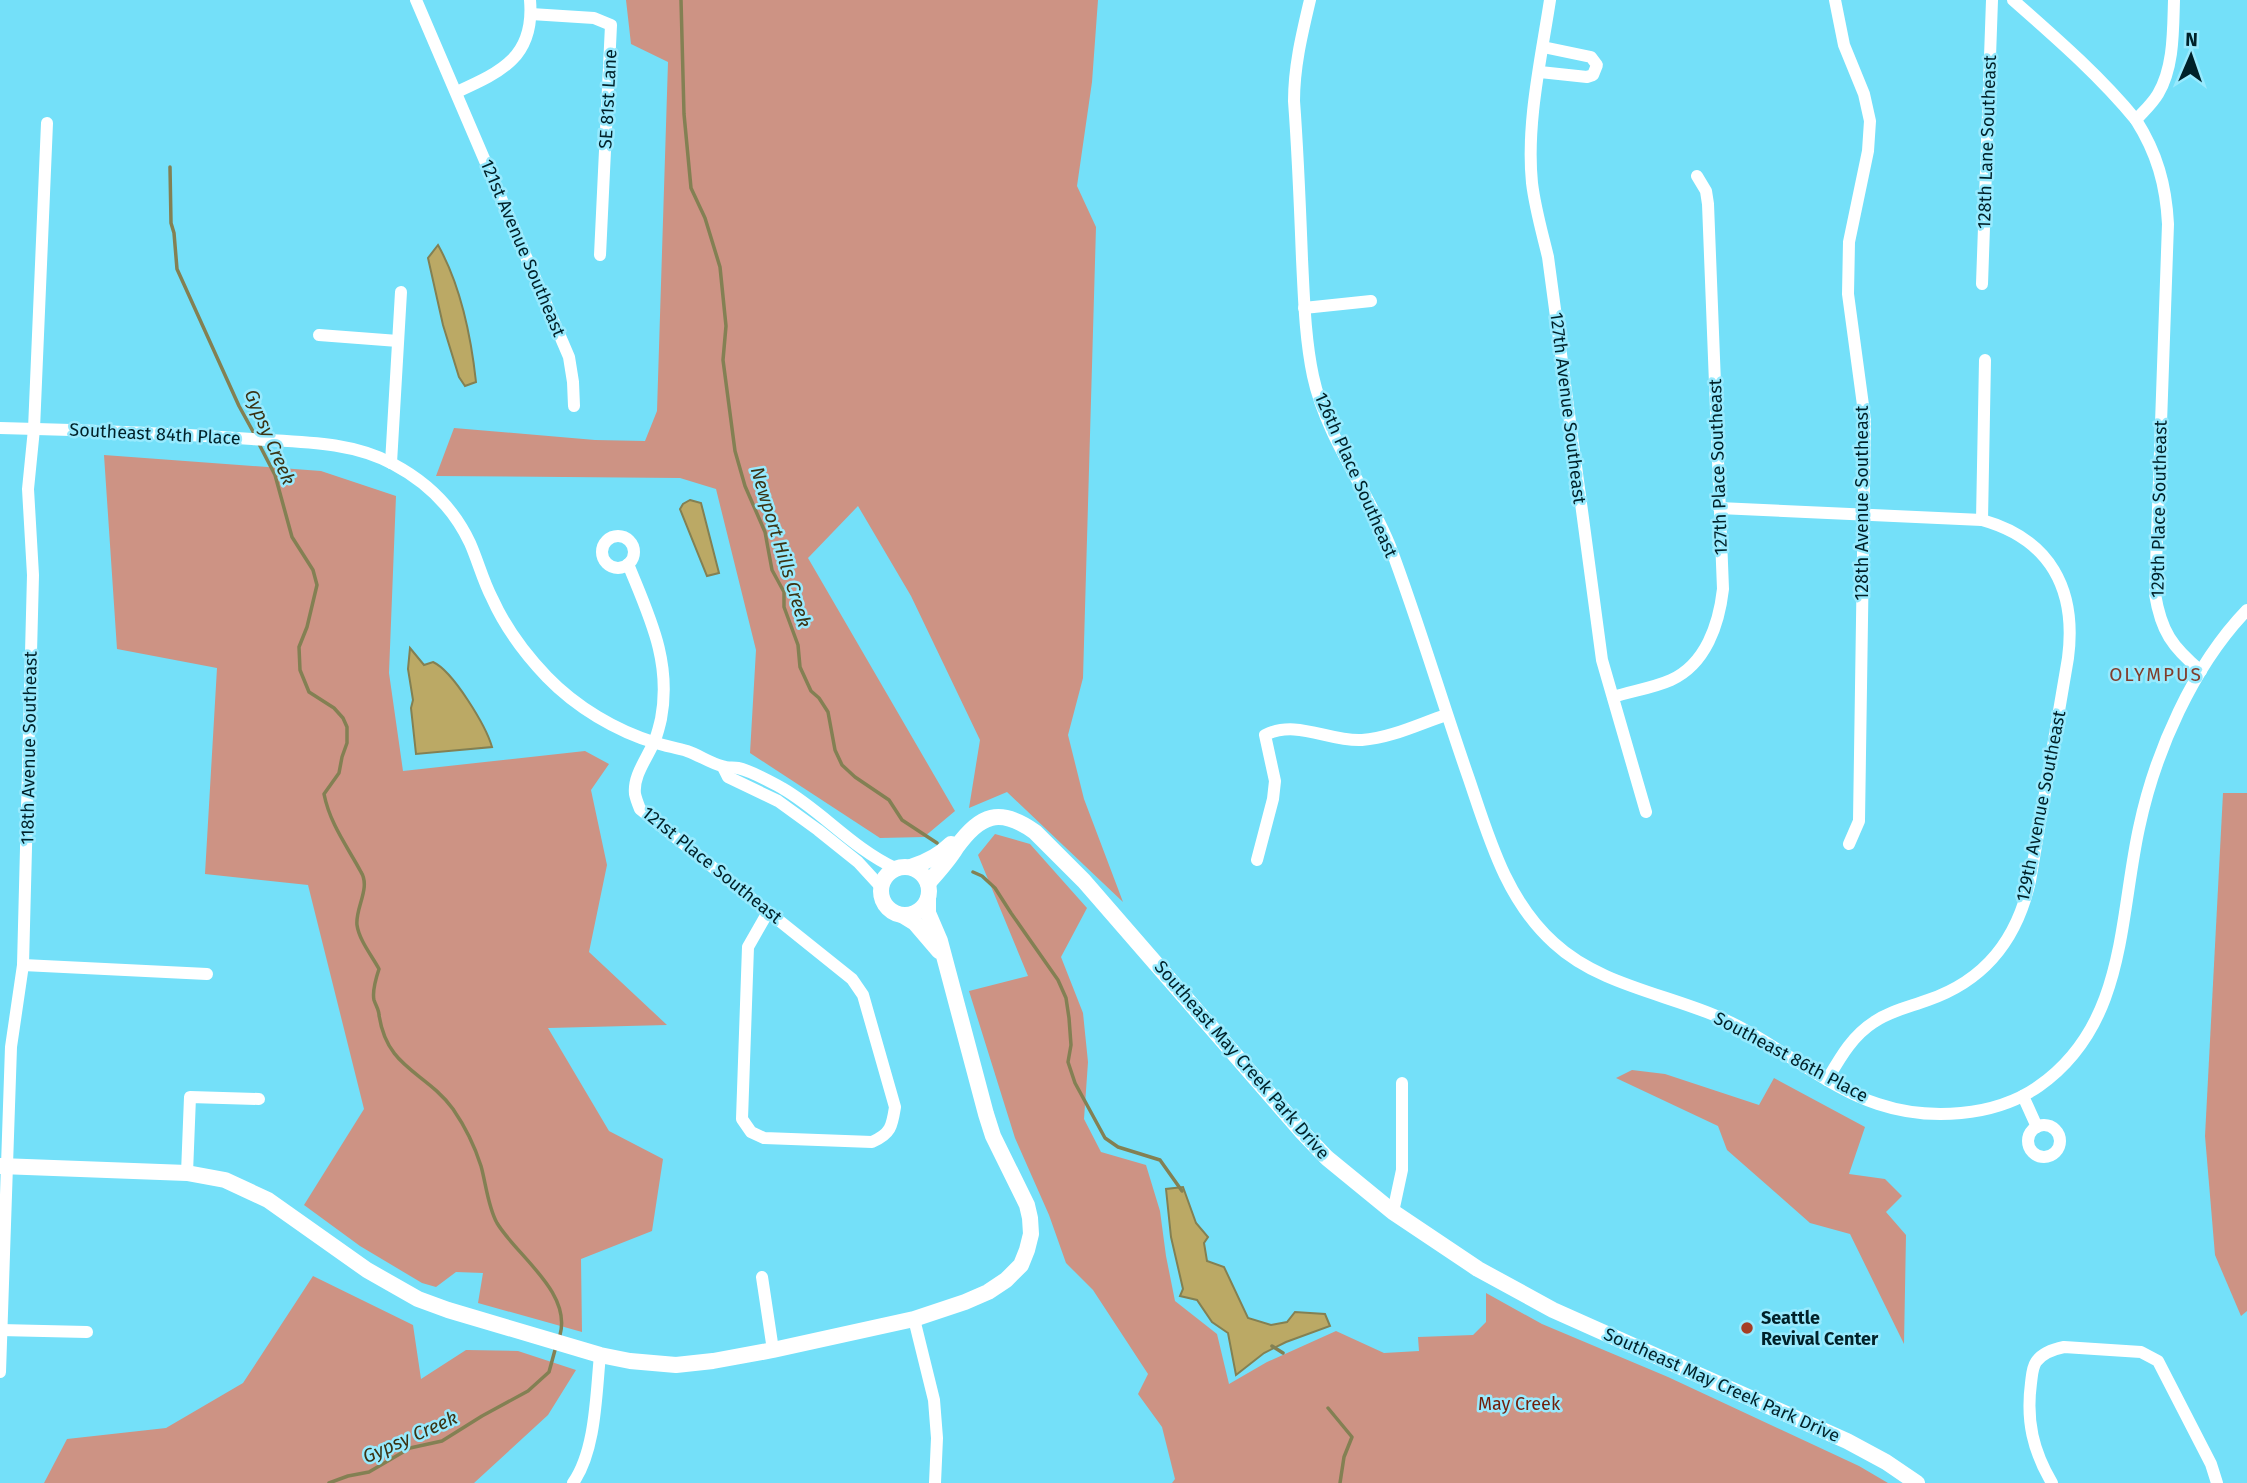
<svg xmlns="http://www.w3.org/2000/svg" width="2247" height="1483" viewBox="0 0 2247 1483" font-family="'Fira Sans',sans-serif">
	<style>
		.green { fill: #cd9384 }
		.water { fill: #bba965; stroke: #838053; stroke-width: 2 }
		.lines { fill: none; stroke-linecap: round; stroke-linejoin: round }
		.stream { stroke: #838053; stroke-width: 3.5 }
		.minor { stroke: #fff; stroke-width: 12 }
		.tertiary { stroke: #fff; stroke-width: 16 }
		.poi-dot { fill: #a63d24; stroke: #98eafe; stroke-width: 2.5 }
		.labels { text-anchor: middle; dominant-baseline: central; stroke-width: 5; stroke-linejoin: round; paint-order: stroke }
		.street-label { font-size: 18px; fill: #002129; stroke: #98eafe }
		.poi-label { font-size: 18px; font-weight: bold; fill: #002129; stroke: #98eafe; text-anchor: start }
		.park-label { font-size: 18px; fill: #711e09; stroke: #98eafe }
		.water-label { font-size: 19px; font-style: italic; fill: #3b3314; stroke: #98eafe }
		.neighbourhood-label { font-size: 19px; letter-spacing: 2px; fill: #813c2b; stroke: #98eafe }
	</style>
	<rect width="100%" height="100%" fill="#74e0f9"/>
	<g class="green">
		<polygon points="626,0 1098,0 1092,82 1077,186 1096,227 1083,678 1068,735 1084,799 1123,902 1007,792 969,808 980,740 911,596 858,506 808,558 955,811 924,837 880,838 750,753 756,650 716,489 680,478 436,476 454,428 595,440 645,441 657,411 668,62 631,44"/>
		<polygon points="104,455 321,471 396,496 389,673 403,771 585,751 609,764 591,790 607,865 589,952 667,1025 548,1028 609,1131 663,1159 652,1231 581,1259 582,1332 478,1303 483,1273 456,1272 436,1287 422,1283 360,1246 304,1205 364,1109 308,885 205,874 217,668 117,649"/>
		<polygon points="2223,793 2247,793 2247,1311 2241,1316 2215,1255 2205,1136"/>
		<polygon points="995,834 1030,844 1087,908 1061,957 1083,1013 1088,1062 1084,1119 1101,1152 1146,1165 1160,1211 1166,1256 1175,1301 1217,1334 1229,1384 1267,1362 1336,1331 1384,1353 1419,1351 1418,1337 1473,1335 1486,1322 1486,1293 1542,1324 1668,1377 1859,1466 1888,1483 1172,1483 1175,1479 1162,1427 1138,1394 1148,1374 1093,1290 1066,1263 1049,1215 1015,1138 969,991 1028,976 978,855"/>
		<polygon points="1632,1070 1665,1074 1759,1105 1774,1078 1865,1127 1849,1174 1885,1179 1902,1196 1886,1212 1906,1235 1904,1344 1850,1234 1810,1223 1727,1150 1718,1126 1616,1078"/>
		<polygon points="313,1276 413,1325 421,1379 466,1350 518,1351 576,1370 548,1415 474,1483 44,1483 67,1439 166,1428 243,1383"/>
	</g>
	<g class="water">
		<path d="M438,245C461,286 471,336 476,382L465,386L459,377L443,325L428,258Z"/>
		<polygon points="690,500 701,503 719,573 707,576 680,509 683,504"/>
		<path d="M410,648L424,665L433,662C453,671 486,726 492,747L416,754L411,708L413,700L408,669Z"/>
		<polygon points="1183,1187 1196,1223 1208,1237 1204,1243 1207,1261 1224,1267 1248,1318 1271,1325 1287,1322 1295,1312 1325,1314 1330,1326 1286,1342 1264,1353 1236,1375 1228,1333 1212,1322 1197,1300 1180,1296 1183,1289 1171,1237 1166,1189"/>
	</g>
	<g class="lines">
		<g class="stream">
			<polyline points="681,0 684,114 691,188 705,218 720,267 726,326 723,360 735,451 745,486 765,532 772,570 784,592 784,607 798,645 800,667 811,691 819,698 828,712 835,750 842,765 855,777 889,800 902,820 937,843"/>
			<polyline points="170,167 171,223 174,233 177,269 239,406 256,437"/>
			<path d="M259,444L275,475L292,537L313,570L317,585L307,627L299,647L300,670L309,692L334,708L343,718L347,727V743L342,757L339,773L324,794C330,824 347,846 361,872C371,888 355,908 357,925C359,940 372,956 379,969C376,978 372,991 374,1000C376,1006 379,1010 379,1015C387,1069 425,1071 453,1109C464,1125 475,1147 481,1166C486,1184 488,1207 497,1223C516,1255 572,1292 560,1335"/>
			<polyline points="973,872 982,876 995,888 1011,913 1058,980 1066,998 1069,1018 1071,1045 1068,1062 1075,1083 1105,1138 1118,1147 1160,1160 1182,1191"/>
			<polyline points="1272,1346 1283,1353"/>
			<polyline points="1328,1408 1352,1437 1344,1457 1340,1483"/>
			<polyline points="329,1483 348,1476 369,1472 410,1448 442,1441 482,1416 528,1391 549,1372 555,1350"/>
		</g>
		<g class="minor">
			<polyline points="416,0 569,357 573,382 574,406"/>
			<path d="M1310,0C1302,34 1294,66 1294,101C1298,154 1300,206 1302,259C1304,298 1305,338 1313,376C1326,437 1367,489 1390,546C1419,623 1442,702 1469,779C1489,838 1506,900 1554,943C1597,983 1661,993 1714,1015C1739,1025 1761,1039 1783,1053C1813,1071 1844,1093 1878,1104C1929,1121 1995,1117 2039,1086C2126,1025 2119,920 2139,828C2155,752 2193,666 2247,610"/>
			<path d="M1550,0C1541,59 1526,124 1532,183C1535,208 1542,232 1548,257L1602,660L1646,812"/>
			<polyline points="1835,0 1844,45 1864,94 1870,121 1868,151 1849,242 1848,294 1865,420 1859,821 1849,844"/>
			<path d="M2013,0C2055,37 2100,76 2136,120"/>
			<path d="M2174,0C2173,31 2174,67 2158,94C2152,104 2143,112 2136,120C2157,153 2166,185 2168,224L2155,594C2161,631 2172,647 2201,671"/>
			<polyline points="531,14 594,18 611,25 600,255"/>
			<polyline points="1540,72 1587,77 1593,75 1597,65 1591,57 1543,47"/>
			<path d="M457,92C501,72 535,57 530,0"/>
			<polyline points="1982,284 1992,0"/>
			<polyline points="1304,308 1371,301"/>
			<polyline points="319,335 398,341"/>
			<path d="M0,428C84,430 168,433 252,439C299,442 351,441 393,464C427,482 454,509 470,543C478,561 483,581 492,598C505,627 525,654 547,677C576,707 616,731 656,743C666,746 677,748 687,751C699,755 710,763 722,766C727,768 733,767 738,768C752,771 769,781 782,788C822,811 852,848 895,868"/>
			<polyline points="391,463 401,292"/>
			<path d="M1719,508L1982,520C2050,539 2077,589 2068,658L2030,881C2017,939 1986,980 1928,1000C1909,1007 1890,1011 1874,1022C1852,1036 1840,1058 1827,1080"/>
			<polyline points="1982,520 1985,360"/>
			<circle cx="618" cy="552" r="16"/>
			<path d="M628,564C649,616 672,661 661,719C659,727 657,737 653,744C646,760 633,776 635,794C636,799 638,804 640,809L852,979L863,995L895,1107C892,1126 891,1134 872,1142L764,1138L751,1132L742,1119L748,947L768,912"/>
			<path d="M1613,697C1632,691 1653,688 1671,680C1706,664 1719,624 1723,589L1708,204L1706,191L1697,176"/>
			<polyline points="723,767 728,777 778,801 818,830 858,862 880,886"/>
			<path d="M1257,860L1273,799L1275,781L1265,735C1297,719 1329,742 1362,740C1391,738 1419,724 1446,715"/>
			<polyline points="23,965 207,974"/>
			<polyline points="2023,1096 2037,1127"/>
			<circle cx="2044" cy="1141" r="16"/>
			<polyline points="187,1173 190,1097 259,1099"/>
			<polyline points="1393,1212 1402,1170 1402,1083"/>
			<polyline points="762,1277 773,1350"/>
			<polyline points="914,1319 934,1400 937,1438 935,1483"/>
			<polyline points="0,1330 87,1332"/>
			<polyline points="0,1372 11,1047 23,965 33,575 28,489 34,429 47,123"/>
			<path d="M573,1483C596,1450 596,1394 600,1355"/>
			<path d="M2052,1483C2033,1451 2026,1421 2031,1383C2032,1376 2032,1368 2036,1362C2042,1353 2054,1349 2064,1347L2141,1352L2158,1361L2211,1464L2217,1483"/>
		</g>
		<g class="tertiary">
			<circle cx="905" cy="891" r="24"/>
			<path d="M911,867C927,862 939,856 951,844"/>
			<path d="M928,883C938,872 948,861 956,848C980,814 1000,807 1035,832L1084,881L1303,1133L1327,1158L1393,1212L1478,1269L1553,1310L1847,1441L1886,1462L1917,1483"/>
			<polyline points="902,915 915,923 939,951"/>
			<polyline points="0,1166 187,1173 225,1180 268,1200 367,1270 418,1299 448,1310 600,1355 630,1361 676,1365 713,1361 773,1350 914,1319 965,1302 988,1292 1006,1280 1021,1265 1027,1250 1031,1234 1030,1218 1027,1205 993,1136 986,1114 940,941 928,913 928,899"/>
		</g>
	</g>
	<circle class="poi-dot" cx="1747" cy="1328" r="7"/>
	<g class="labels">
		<g class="street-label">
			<text transform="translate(608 99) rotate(-87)">SE 81st Lane</text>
			<text transform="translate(1987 142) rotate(-88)">128th Lane Southeast</text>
			<text transform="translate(523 248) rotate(67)">121st Avenue Southeast</text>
			<text transform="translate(1568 408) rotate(83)">127th Avenue Southeast</text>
			<text transform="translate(155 434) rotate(3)">Southeast 84th Place</text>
			<text transform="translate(1718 467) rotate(-92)">127th Place Southeast</text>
			<text transform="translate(1356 475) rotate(66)">126th Place Southeast</text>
			<text transform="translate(1862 503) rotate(-90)">128th Avenue Southeast</text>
			<text transform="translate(2159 509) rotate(-89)">129th Place Southeast</text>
			<text transform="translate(29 748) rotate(-89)">118th Avenue Southeast</text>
			<text transform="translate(2041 806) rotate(-79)">129th Avenue Southeast</text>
			<text transform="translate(712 865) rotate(39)">121st Place Southeast</text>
			<text transform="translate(1791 1057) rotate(28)">Southeast 86th Place</text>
			<text transform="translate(1242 1060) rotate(49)">Southeast May Creek Park Drive</text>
			<text transform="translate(1722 1385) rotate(24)">Southeast May Creek Park Drive</text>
		</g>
		<g class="poi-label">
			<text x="1761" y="1318">Seattle<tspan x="1761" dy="21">Revival Center</tspan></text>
		</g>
		<g class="park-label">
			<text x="1519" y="1404">May Creek</text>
		</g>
		<g class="water-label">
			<text transform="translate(270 437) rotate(67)">Gypsy Creek</text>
			<text transform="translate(781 547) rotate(73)">Newport Hills Creek</text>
			<text transform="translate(410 1437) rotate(-24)">Gypsy Creek</text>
		</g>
		<g class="neighbourhood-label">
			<text x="2156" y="674">OLYMPUS</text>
		</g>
	</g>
	<g transform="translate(2191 56) rotate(2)" stroke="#98eafe" stroke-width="5" paint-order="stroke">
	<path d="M0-5L12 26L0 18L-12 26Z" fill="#002129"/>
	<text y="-10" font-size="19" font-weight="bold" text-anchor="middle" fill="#002129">N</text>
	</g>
</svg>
